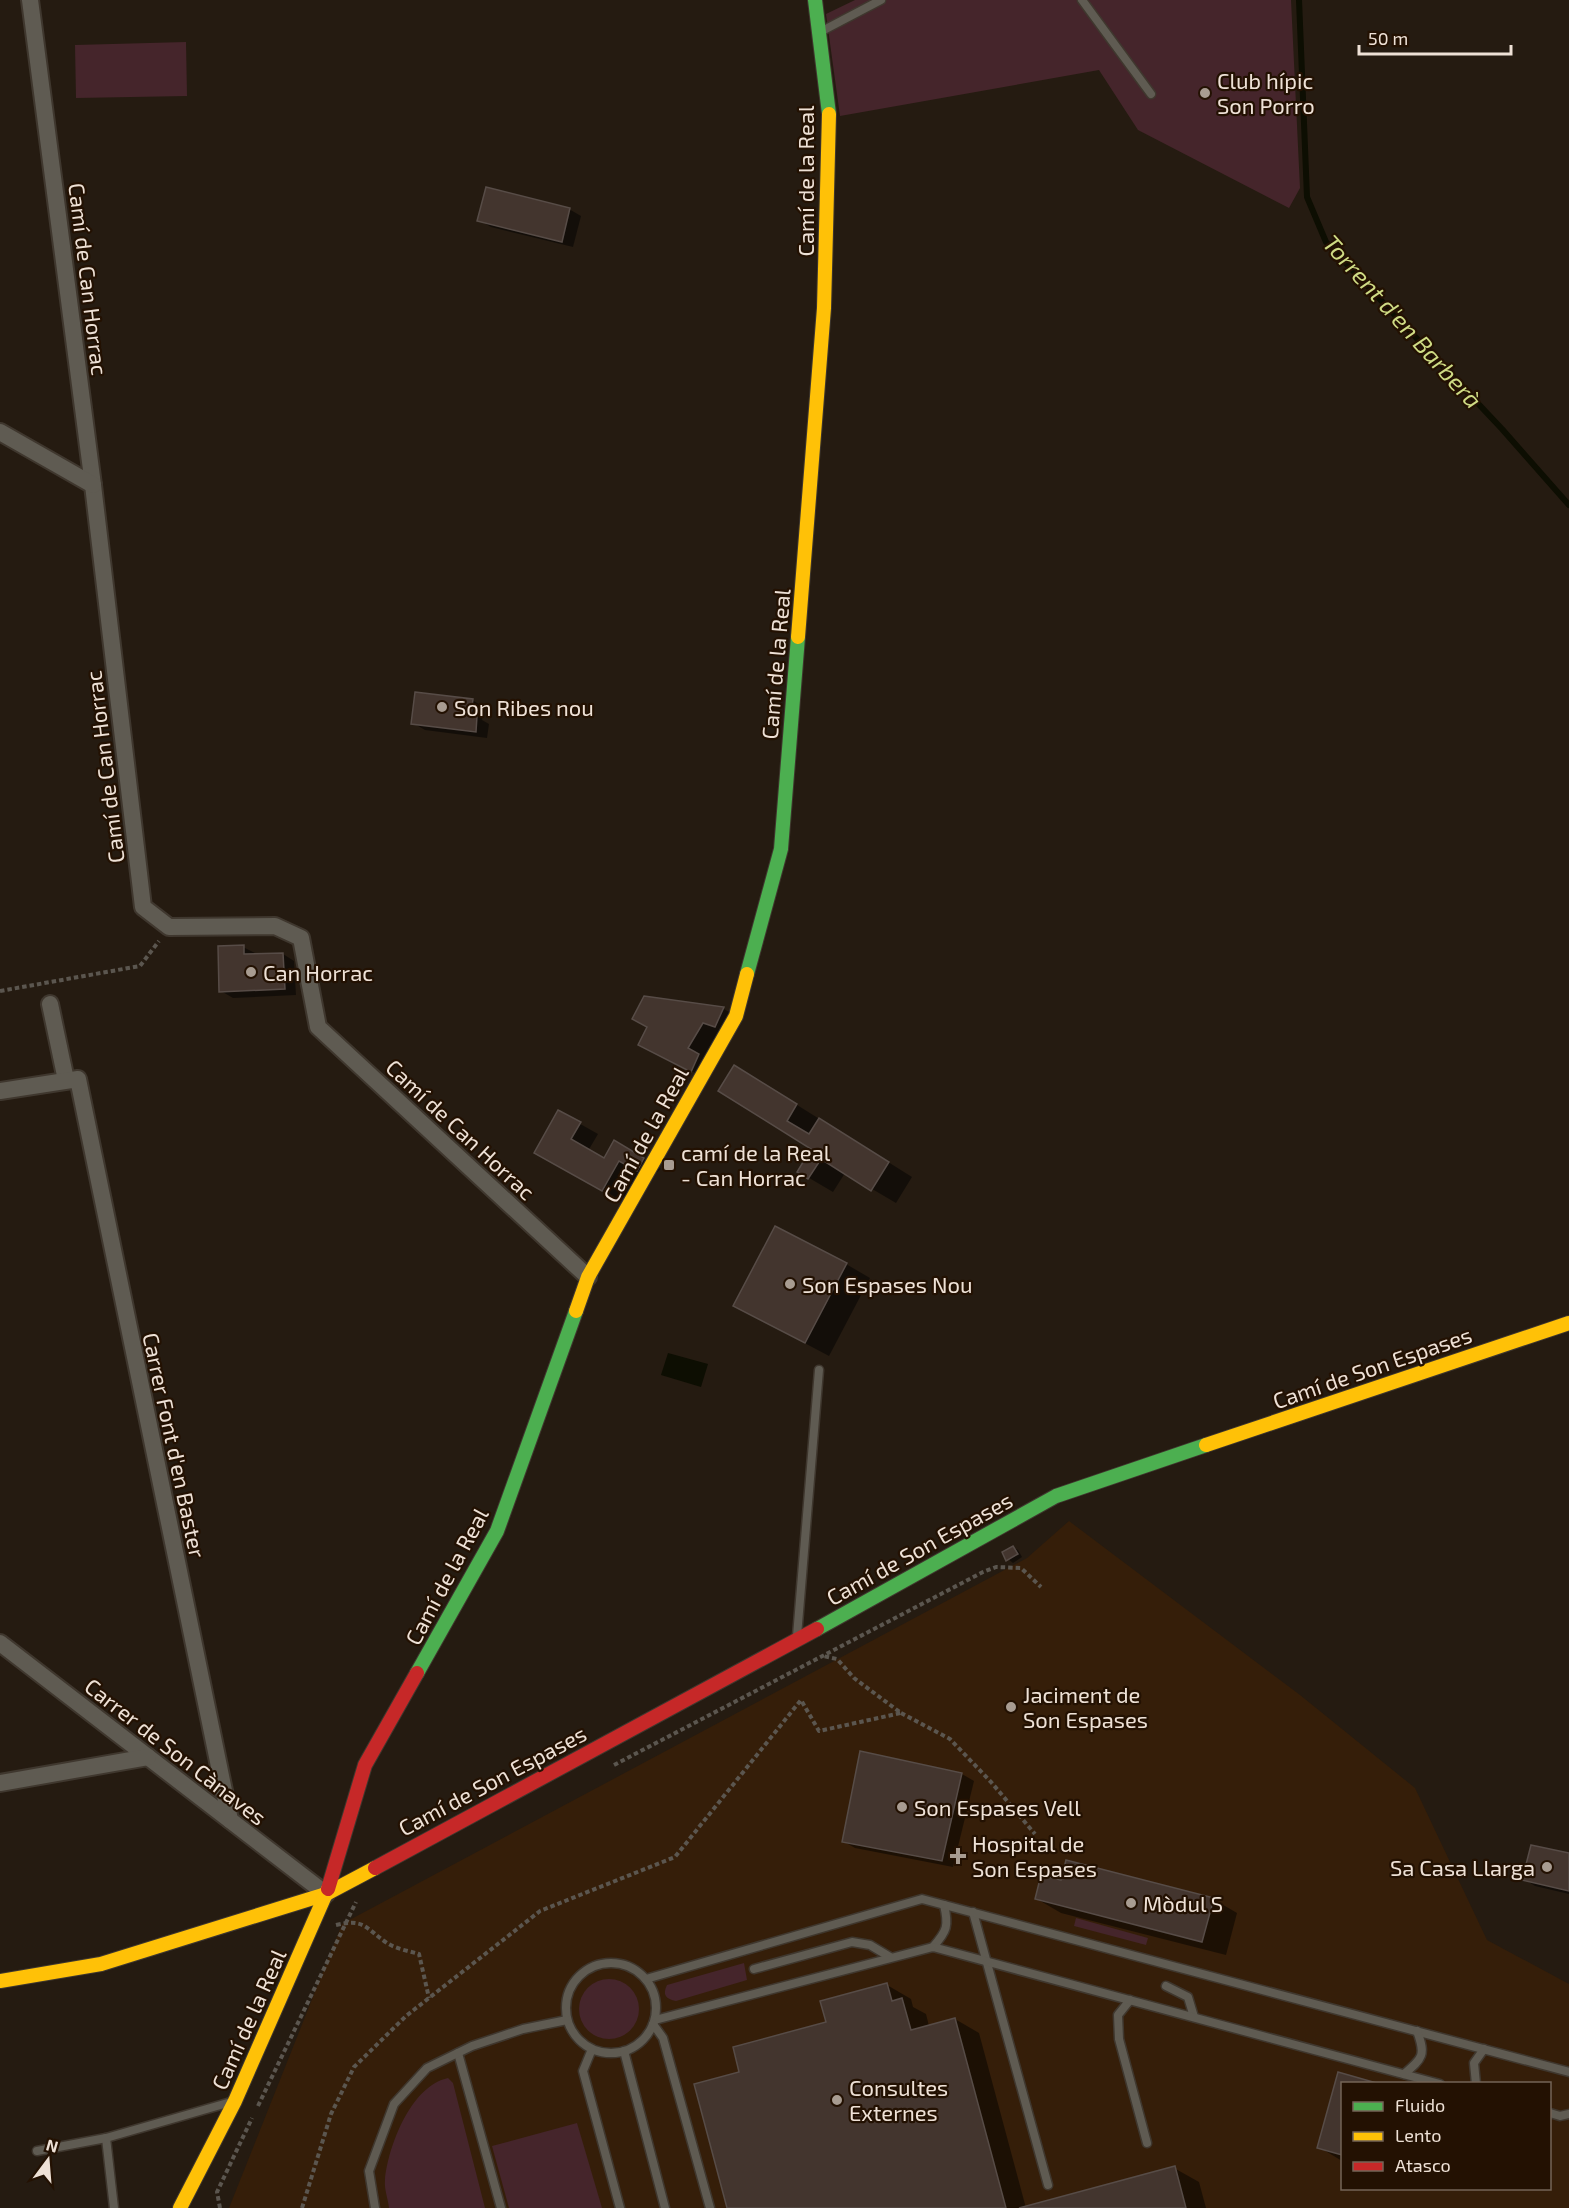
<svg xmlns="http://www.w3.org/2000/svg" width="1569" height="2208" viewBox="0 0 1569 2208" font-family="'Exo 2',sans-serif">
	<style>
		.built { fill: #351e09; fill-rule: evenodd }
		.green { fill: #45252b }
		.water { fill: #0d0e02 }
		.shadow { fill: #0007 }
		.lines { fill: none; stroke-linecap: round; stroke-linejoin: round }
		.stream { stroke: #0d0e02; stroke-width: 6 }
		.building { fill: #43352e; stroke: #574c47; stroke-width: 1.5 }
		.lane-casing { stroke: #3f372e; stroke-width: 11 }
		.street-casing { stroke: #3f372e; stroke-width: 20 }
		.fast-casing { stroke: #3f372e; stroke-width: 16 }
		.slow-casing { stroke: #3f372e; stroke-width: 16 }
		.jam-casing { stroke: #3f372e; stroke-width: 16 }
		.path { stroke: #5b564f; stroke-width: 4; stroke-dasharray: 4.5 3; stroke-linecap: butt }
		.lane { stroke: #5f5b52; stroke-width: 8 }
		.street { stroke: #5f5b52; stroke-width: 16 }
		.fast { stroke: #4caf50; stroke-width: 14 }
		.slow { stroke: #ffc107; stroke-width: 14 }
		.jam { stroke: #c62828; stroke-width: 14 }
		.poi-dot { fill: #a89c91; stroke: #231102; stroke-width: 2 }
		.labels { text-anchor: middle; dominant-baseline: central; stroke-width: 4.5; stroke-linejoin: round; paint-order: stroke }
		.poi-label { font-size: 22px; fill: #eee1d6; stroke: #231102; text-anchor: start }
		.street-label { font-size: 22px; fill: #eee1d6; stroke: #231102 }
		.water-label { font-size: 24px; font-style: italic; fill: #cfdb84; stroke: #231102 }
	</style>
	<rect width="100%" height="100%" fill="#251b11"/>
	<path class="built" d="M1069,1521L1300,1695L1415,1788L1487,1940L1569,1984V2208H229L342,1924L1027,1558ZM1342,2084H1550V2188H1342Z"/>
	<g class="green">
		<polygon points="855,0 1291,0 1300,188 1289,208 1138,130 1099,70 840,116 826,14"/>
		<polygon points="186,42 187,96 76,98 75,45"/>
		<polygon points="1076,1918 1148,1938 1146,1945 1074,1926"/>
		<path d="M744,1963L747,1980L676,2001C666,1999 662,1995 667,1985Z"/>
		<circle cx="609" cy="2009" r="30"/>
		<path d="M448,2078L453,2083L485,2208H389C388,2199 384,2189 385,2180C388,2146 411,2086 448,2078Z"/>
		<polygon points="577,2123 602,2208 509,2208 492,2146"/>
	</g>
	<polygon class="water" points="668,1353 708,1364 701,1387 661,1375"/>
	<g class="shadow">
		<polygon points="569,209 581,216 573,247 491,227 479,220"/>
		<polygon points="472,700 484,707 482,720 489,724 487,738 425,730 413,723"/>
		<polygon points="243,947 255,953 255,955 283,954 294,961 296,995 233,998 221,991"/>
		<polygon points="645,998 724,1009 741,1019 709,1080 658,1054 648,1027"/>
		<polygon points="759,1081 912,1177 896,1203 845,1173 833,1192 799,1172 813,1148 720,1090"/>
		<polygon points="559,1112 598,1134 588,1151 604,1160 614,1142 661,1169 620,1200 536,1152"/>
		<polygon points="846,1264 870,1278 829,1356 759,1319"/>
		<polygon points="1013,1547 1018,1550 1022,1557 1013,1563 1008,1559"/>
		<polygon points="861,1753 962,1774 974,1781 953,1867 855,1848 843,1841"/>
		<polygon points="1569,1855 1569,1894 1535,1886 1524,1879"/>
		<polygon points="1062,1882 1213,1899 1237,1913 1226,1955 1061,1913 1037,1899"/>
		<polygon points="887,1985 911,1999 913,2007 926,2014 929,2026 955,2019 979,2033 1026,2208 1174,2168 1199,2182 1206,2208 729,2208 741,2073 828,2023"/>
		<polygon points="1339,2074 1342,2084 1342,2161 1319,2147"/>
	</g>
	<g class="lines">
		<polyline class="stream" points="1299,0 1307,197 1326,242 1502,429 1569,505"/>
	</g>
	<g class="building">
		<polygon points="486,187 570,208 562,242 477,221"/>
		<polygon points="415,692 473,699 471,715 477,716 476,732 411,724"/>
		<polygon points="244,945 244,954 283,953 285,989 219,992 218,946"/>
		<polygon points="644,996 724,1007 715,1027 703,1023 688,1048 699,1054 691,1072 638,1045 647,1027 632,1019"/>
		<polygon points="734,1065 797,1104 787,1121 809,1134 819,1118 889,1162 871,1191 821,1159 808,1179 797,1172 811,1149 718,1091"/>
		<polygon points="558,1110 581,1122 571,1139 604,1158 614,1140 644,1158 637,1171 619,1161 602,1191 534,1153"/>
		<polygon points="775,1226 847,1263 805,1343 733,1306"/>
		<polygon points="1013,1546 1018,1554 1006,1561 1002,1552"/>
		<polygon points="860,1751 962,1773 942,1861 842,1842"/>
		<polygon points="1531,1845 1569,1853 1569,1891 1522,1880"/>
		<polygon points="1066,1860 1214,1898 1202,1942 1035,1899 1041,1875 1061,1880"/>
		<polygon points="887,1983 892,2001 902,1998 911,2030 955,2018 1006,2208 727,2208 694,2084 739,2072 733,2047 826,2022 820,2001"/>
		<polygon points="1338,2072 1380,2084 1342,2084 1342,2155 1317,2148"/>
		<polygon points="1175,2166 1186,2208 1019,2208"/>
	</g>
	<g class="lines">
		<g class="lane-casing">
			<g id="lane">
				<polyline points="1082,0 1151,94"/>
				<polyline points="822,31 881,0"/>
				<polyline points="797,1636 819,1370"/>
				<polyline points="973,1912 1048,2185"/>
				<path d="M933,1947C947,1931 949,1926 944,1905"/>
				<circle cx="611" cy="2008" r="45"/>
				<polyline points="754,1969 852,1942 870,1945 890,1957"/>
				<polyline points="646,1979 922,1899 1569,2072"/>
				<polyline points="1166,1986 1188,1997 1194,2017"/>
				<polyline points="1130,2000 1118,2015 1119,2039 1147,2143"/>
				<polyline points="655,2020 933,1947 1440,2084"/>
				<polyline points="653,2024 663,2038 710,2208"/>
				<polyline points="592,2049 583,2071 620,2208"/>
				<polyline points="624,2051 665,2208"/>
				<polyline points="458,2053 501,2208"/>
				<path d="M1404,2074C1423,2058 1426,2055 1417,2031"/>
				<polyline points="1476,2084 1474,2063 1484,2049"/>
				<polyline points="1550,2113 1560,2116 1569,2114"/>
				<polyline points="106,2138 114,2208"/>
				<polyline points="37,2151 106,2138 231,2102"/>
				<polyline points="375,2208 369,2171 394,2104 427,2068 472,2046 523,2029 567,2020"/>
			</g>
		</g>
		<g class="street-casing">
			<g id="street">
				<polyline points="30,0 93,485 143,907 169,927 275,926 301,938 318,1027 588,1277"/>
				<polyline points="0,432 93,485"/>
				<polyline points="50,1004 66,1080"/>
				<polyline points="0,1091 78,1079 230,1820"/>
				<polyline points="0,1643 326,1894"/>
				<polyline points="0,1783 148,1757"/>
			</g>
		</g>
		<g class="fast-casing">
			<g id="fast">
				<polyline points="815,0 829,114"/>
				<polyline points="747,974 781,849 798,637"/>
				<polyline points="817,1629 1056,1496 1206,1445"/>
				<polyline points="417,1673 497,1531 576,1311"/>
			</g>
		</g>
		<g class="slow-casing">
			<g id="slow">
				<polyline points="798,637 824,308 829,114"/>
				<polyline points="576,1311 588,1277 736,1016 747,974"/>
				<polyline points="1206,1445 1569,1323"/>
				<polyline points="0,1981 101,1964 326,1894 375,1868"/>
				<polyline points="180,2208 235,2101 328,1889"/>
			</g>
		</g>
		<g class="jam-casing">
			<g id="jam">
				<polyline points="375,1868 817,1629"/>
				<polyline points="328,1889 365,1765 417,1673"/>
			</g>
		</g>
		<g class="path">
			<polyline points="0,991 140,966 159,941"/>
			<polyline points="901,1713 950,1739 991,1782 1035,1834"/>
			<polyline points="614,1765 983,1572 996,1567 1021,1568 1041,1587"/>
			<path d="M336,1925C365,1918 366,1929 387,1943C396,1949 409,1951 419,1954L429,1998"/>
			<polyline points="258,2106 356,1902"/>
			<polyline points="220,2208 217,2192 252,2118"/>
			<polyline points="302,2208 331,2114 354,2067 406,2016 540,1911 675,1857 801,1700 819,1731 901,1713 854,1678 837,1659 823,1656"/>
		</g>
		<use href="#lane" class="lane"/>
		<use href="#street" class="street"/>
		<use href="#fast" class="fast"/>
		<use href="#slow" class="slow"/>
		<use href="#jam" class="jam"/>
	</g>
	<g class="poi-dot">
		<circle cx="1205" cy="93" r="6"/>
		<circle cx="442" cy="707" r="6"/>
		<circle cx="251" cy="972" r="6"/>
		<rect x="663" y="1159" width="12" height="12" rx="3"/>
		<circle cx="790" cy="1284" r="6"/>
		<circle cx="1011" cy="1707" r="6"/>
		<circle cx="902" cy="1807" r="6"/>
		<path d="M955 1847h6v6h6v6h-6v6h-6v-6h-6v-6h6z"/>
		<circle cx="1547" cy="1867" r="6"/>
		<circle cx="1131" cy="1903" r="6"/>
		<circle cx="837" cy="2100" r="6"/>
	</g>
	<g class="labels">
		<g class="poi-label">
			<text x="1217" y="80">Club hípic<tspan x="1217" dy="25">Son Porro</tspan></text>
			<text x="454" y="707">Son Ribes nou</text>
			<text x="263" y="972">Can Horrac</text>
			<text x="681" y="1152">camí de la Real<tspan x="681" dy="25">- Can Horrac</tspan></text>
			<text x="802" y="1284">Son Espases Nou</text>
			<text x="1023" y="1694">Jaciment de<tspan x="1023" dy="25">Son Espases</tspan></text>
			<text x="914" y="1807">Son Espases Vell</text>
			<text x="972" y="1843">Hospital de<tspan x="972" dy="25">Son Espases</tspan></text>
			<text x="1535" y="1867" text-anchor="end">Sa Casa Llarga</text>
			<text x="1143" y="1903">Mòdul S</text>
			<text x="849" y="2087">Consultes<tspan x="849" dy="25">Externes</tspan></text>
		</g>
		<g class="street-label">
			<text transform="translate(805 181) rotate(-90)">Camí de la Real</text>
			<text transform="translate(89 279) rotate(83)">Camí de Can Horrac</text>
			<text transform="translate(775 664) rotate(-85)">Camí de la Real</text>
			<text transform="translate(104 767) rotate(-97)">Camí de Can Horrac</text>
			<text transform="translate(461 1129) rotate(43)">Camí de Can Horrac</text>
			<text transform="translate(645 1134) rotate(-61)">Camí de la Real</text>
			<text transform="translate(1372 1367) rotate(-19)">Camí de Son Espases</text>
			<text transform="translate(175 1445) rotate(78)">Carrer Font d'en Baster</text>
			<text transform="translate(919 1548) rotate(-29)">Camí de Son Espases</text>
			<text transform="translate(446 1576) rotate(-62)">Camí de la Real</text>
			<text transform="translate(176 1751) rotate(38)">Carrer de Son Cànaves</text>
			<text transform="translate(492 1780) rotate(-28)">Camí de Son Espases</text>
			<text transform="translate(248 2019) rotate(-66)">Camí de la Real</text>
		</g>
		<g class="water-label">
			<text transform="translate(1403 321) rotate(48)">Torrent d'en Barberà</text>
		</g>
	</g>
	<rect x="1341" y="2082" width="210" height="108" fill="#231102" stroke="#746457" stroke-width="1.5"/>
	<rect x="1353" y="2102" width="30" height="9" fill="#4caf50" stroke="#746457" stroke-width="1.5"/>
	<text x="1395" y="2112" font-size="18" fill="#eee1d6">Fluido</text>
	<rect x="1353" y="2132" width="30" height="9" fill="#ffc107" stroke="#746457" stroke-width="1.5"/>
	<text x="1395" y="2142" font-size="18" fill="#eee1d6">Lento</text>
	<rect x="1353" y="2162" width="30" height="9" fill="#c62828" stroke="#746457" stroke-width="1.5"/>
	<text x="1395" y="2172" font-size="18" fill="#eee1d6">Atasco</text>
	<g transform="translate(48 2160) rotate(16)" stroke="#231102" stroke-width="4.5" paint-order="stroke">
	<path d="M0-4.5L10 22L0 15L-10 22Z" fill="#eee1d6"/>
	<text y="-9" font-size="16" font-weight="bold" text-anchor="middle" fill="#eee1d6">N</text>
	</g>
	<path d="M1359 45v9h152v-9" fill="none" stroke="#eee1d6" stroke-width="3"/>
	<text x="1368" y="45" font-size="18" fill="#eee1d6" stroke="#231102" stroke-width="4.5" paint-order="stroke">50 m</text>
</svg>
